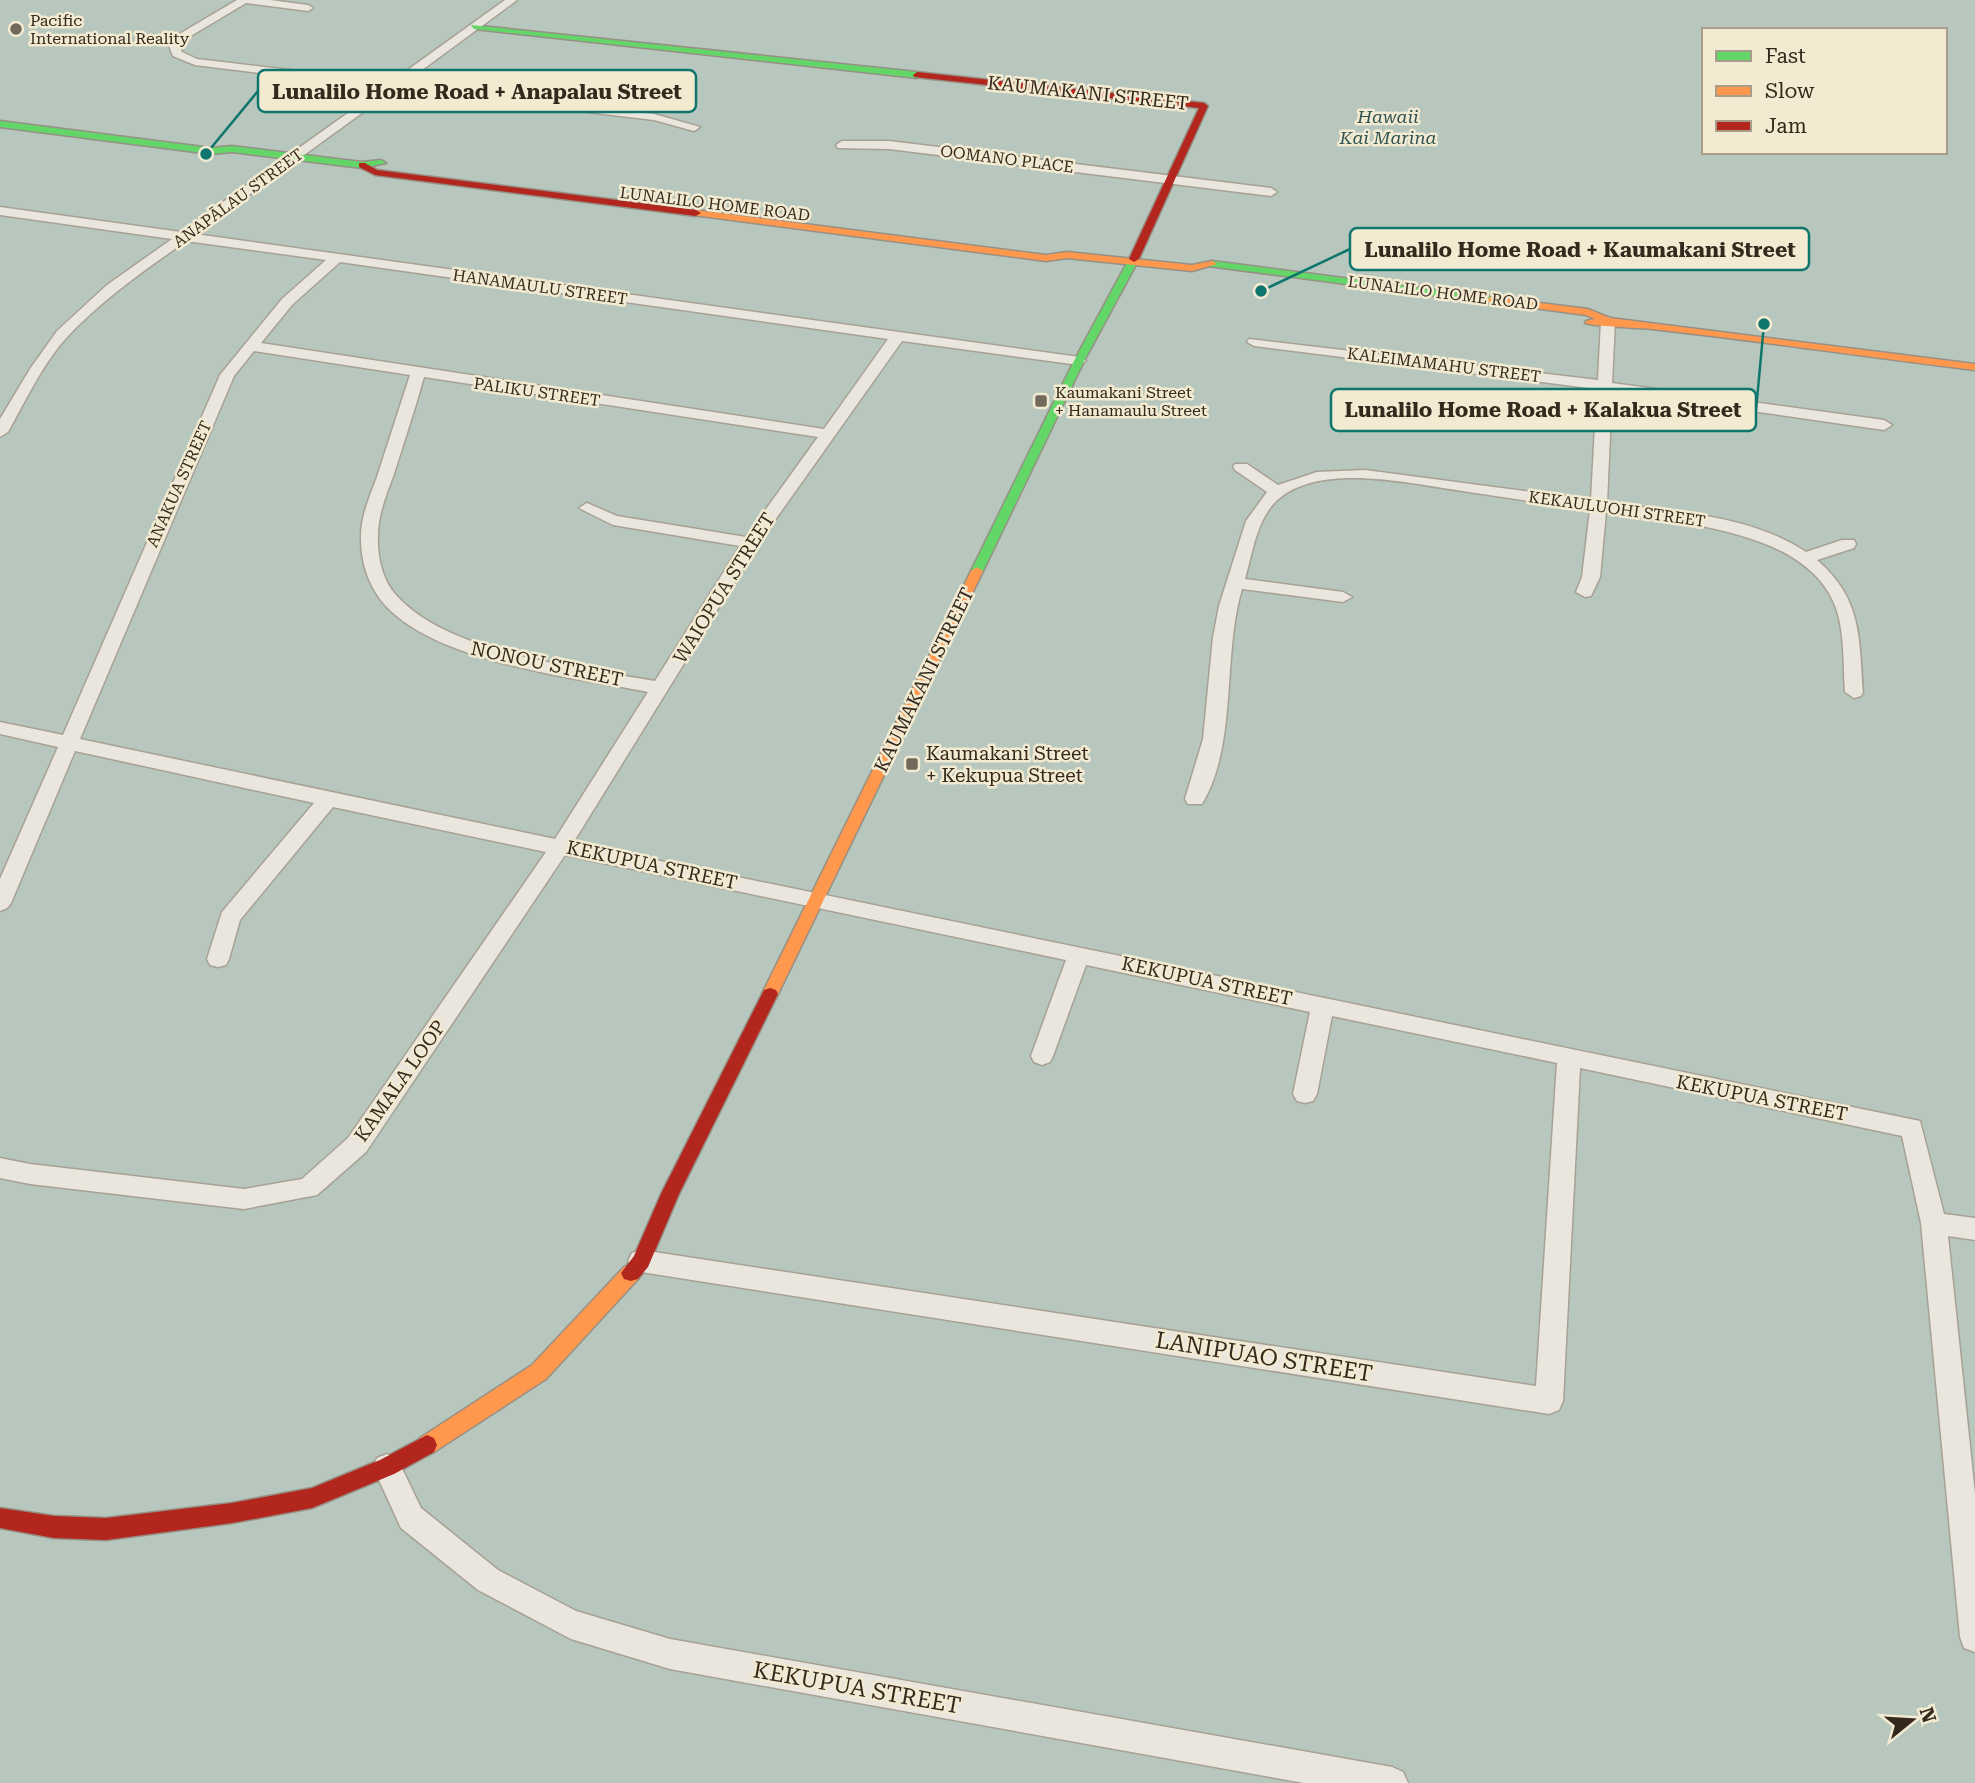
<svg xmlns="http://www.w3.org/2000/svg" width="1975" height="1783" viewBox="0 0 1975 1783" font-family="'Roboto Serif',serif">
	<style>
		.water { fill: #b7c7bd; fill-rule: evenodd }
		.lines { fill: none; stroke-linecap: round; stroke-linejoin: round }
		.street-casing { stroke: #a7a195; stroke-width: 3 }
		.fast-casing { stroke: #979085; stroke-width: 3 }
		.slow-casing { stroke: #979085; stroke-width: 3 }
		.jam-casing { stroke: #979085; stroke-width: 3 }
		.street { fill: #eae6dd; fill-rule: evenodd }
		.fast { fill: #63d668; fill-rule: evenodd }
		.slow { fill: #ff974d; fill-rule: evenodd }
		.jam { fill: #b3261e; fill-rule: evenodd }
		.poi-dot { fill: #72685b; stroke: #f3ead2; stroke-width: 2.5 }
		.labels { text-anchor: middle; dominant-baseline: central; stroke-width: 5; stroke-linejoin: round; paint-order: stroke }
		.far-poi-label { font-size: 16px; fill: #35291e; stroke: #f3ead2; text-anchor: start }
		.far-street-label { font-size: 16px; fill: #35291e; stroke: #f3ead2 }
		.far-water-label { font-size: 18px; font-style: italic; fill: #2e5352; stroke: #f3ead2 }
		.street-label { font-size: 19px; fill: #35291e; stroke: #f3ead2 }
		.poi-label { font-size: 19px; fill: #35291e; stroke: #f3ead2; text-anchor: start }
		.near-street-label { font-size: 23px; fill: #35291e; stroke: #f3ead2 }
		.leader { fill: none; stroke: #0f766e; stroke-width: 2.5 }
		.callout-dot { fill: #0f766e; stroke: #f3ead2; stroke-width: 2.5 }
		.callout { fill: #f3ead2; stroke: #0f766e; stroke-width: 2.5 }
		.callout-label { font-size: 21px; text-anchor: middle; font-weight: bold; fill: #35291e }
	</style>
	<rect width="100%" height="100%" fill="#e2dccc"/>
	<path class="water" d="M0,0H1975V1783H0ZM1704,30H1945V152H1704Z"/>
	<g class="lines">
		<g class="street-casing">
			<g id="street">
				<path d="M237,0H270L308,5L313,8L308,11L246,3L184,40L179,46L182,52L197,59L391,82L505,0H517L403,84L654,114L700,127L694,131L654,120L395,89L195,234L1079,357L1086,361L1079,365L902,341L758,544L573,843L1920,1121L1944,1214L1975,1218V1240L1948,1236L1975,1494V1652L1964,1648L1960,1637L1921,1223L1902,1136L1580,1068L1563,1401L1559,1410L1549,1414L641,1272L632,1269L628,1261L632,1253L641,1250L1536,1386L1557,1063L1332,1016L1317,1094L1313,1101L1305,1103L1297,1101L1293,1094L1310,1012L1086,965L1053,1056L1050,1062L1042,1065L1034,1062L1031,1056L1066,960L565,855L366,1152L317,1195L244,1209L30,1184L0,1178V1158L30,1164L244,1189L302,1179L348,1138L546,852L333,807L240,920L229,959L226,965L218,967L210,965L207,959L222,912L314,803L75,751L11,903L7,908L0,911V879L58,747L0,734V722L63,735L220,375L282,299L326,260L186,241C145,270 103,299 68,336C43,363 26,400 8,432L0,437V419L30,369L57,331L107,285L172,239L0,215V207L181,232L383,88L195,65L173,56L169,46L176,36ZM340,262L888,339L824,429L261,343L292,305ZM254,351L410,375C399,409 388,443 377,477C370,496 360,518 361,539C361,560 367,581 380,599C428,662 573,677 648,692L555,839L80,739L234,376ZM424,377L818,437L746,537L617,516L587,503L579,508L613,525L740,546L655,681C579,667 448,654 396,595C382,580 377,556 378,535C378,514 387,493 394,474C404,442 415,409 424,377Z"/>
				<polygon points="842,141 889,141 1271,188 1277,192 1271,196 889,149 838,148 836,145"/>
				<path d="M1608,317L1615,321L1612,383L1884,420L1892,425L1884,430L1612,391L1607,503C1673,512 1749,514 1806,552L1842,540H1854L1856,544L1854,548L1817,560C1862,599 1859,637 1863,692L1861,696L1854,698L1845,692C1843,666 1845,637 1837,611C1811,529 1678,523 1606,512L1600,577L1591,596L1585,597L1576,592L1582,577L1590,510C1550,504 1509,498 1469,492C1415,485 1327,462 1281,497C1257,515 1253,552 1245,579L1343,592L1352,597L1343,602L1242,589C1222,656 1238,744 1202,804H1188L1185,799L1203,739L1213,637L1219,606L1246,521L1267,492L1235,470L1233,467L1235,464H1247L1278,485L1317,472L1365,470L1591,500L1597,389L1254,346L1247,342L1249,339L1598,380L1601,321Z"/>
				<polygon points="387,1454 397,1458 421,1508 498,1570 576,1611 670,1639 1392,1767 1403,1772 1408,1783 1304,1783 670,1669 571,1639 478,1590 401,1528 373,1467 377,1458"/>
			</g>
		</g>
		<g class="fast-casing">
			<g id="fast">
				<polygon points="471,25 917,72 921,75 917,78 474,29"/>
				<polygon points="0,121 211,148 232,146 362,162 381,160 386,163 362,168 232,152 211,154 0,127"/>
				<polygon points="1134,256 1139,259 1084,361 983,571 977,575 972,574 971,571 1074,361 1129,259"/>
				<polygon points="1212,261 1491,297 1496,300 1491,303 1208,266 1208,262"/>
			</g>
		</g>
		<g class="slow-casing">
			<g id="slow">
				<polygon points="696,210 1046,255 1067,252 1192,265 1212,261 1217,264 1192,271 1067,258 1046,261 693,215 693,211"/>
				<path d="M1491,297L1588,309L1610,318L1975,364V370C1867,357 1760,341 1652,329C1641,328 1589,326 1585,323L1586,321L1595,319L1586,315L1487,302L1486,300Z"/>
				<polygon points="977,567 983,571 778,994 776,998 764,998 762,994 971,571"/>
				<polygon points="631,1265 638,1267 641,1273 638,1279 546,1379 434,1452 427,1455 420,1452 417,1445 420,1438 532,1365 624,1267"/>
			</g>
		</g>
		<g class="jam-casing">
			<g id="jam">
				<polygon points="917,72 1204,103 1208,106 1139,259 1134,262 1129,259 1199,108 914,77 913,75"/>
				<polygon points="359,163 365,163 377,170 696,210 701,213 696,216 375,175 359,167"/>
				<polygon points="770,988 776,990 778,994 679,1194 648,1267 638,1279 631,1281 624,1279 621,1273 634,1256 661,1194 762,994 764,990"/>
				<polygon points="427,1435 434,1438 437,1445 434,1452 394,1474 312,1508 232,1523 106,1540 54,1538 0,1528 0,1508 54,1516 106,1518 232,1503 312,1488 380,1460"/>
			</g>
		</g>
		<use href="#street" class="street"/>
		<use href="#fast" class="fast"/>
		<use href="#slow" class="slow"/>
		<use href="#jam" class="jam"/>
	</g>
	<g class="poi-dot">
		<circle cx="16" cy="29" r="7"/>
		<rect x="1034" y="394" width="14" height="14" rx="3.5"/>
		<rect x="905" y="757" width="14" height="14" rx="3.5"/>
	</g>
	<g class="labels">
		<g class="far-poi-label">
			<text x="30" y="20">Pacific<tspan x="30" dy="18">International Reality</tspan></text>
			<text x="1055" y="392">Kaumakani Street<tspan x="1055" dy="18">+ Hanamaulu Street</tspan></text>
		</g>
		<g class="far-street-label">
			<text transform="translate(1007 159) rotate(7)">OOMANO PLACE</text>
			<text transform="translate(238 198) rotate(-36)">ANAPĀLAU STREET</text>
			<text transform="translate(715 204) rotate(7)">LUNALILO HOME ROAD</text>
			<text transform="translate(540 287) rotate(8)">HANAMAULU STREET</text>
			<text transform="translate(1443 293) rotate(7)">LUNALILO HOME ROAD</text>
			<text transform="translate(1444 365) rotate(7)">KALEIMAMAHU STREET</text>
			<text transform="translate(537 392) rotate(8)">PALIKU STREET</text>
			<text transform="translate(179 484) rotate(-66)">ANAKUA STREET</text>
			<text transform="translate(1617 509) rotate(8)">KEKAULUOHI STREET</text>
		</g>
		<g class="far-water-label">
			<text x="1388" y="116">Hawaii<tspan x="1388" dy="21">Kai Marina</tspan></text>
		</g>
		<g class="street-label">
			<text transform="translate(1088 93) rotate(6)">KAUMAKANI STREET</text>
			<text transform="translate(724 588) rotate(-58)">WAIOPUA STREET</text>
			<text transform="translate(547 664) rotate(12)">NONOU STREET</text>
			<text transform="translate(924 680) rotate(-64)">KAUMAKANI STREET</text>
			<text transform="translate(652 865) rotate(12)">KEKUPUA STREET</text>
			<text transform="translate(1207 981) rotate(12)">KEKUPUA STREET</text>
			<text transform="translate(400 1081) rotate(-55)">KAMALA LOOP</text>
			<text transform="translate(1762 1098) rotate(11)">KEKUPUA STREET</text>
		</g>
		<g class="poi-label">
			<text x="926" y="753">Kaumakani Street<tspan x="926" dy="22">+ Kekupua Street</tspan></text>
		</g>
		<g class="near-street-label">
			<text transform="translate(1264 1357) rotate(9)">LANIPUAO STREET</text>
			<text transform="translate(857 1688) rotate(10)">KEKUPUA STREET</text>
		</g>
	</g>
	<path class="leader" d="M206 154L258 91M1261 291L1350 249M1764 324L1756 410"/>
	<g class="callout-dot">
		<circle cx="206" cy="154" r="7"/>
		<circle cx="1261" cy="291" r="7"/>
		<circle cx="1764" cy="324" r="7"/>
	</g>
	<g class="callout">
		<rect x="258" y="70" width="438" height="42" rx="7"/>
		<rect x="1350" y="228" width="459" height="42" rx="7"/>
		<rect x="1331" y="389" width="425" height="42" rx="7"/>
	</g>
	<g class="callout-label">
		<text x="477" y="99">Lunalilo Home Road + Anapalau Street</text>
		<text x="1580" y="257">Lunalilo Home Road + Kaumakani Street</text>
		<text x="1543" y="417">Lunalilo Home Road + Kalakua Street</text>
	</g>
	<rect x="1702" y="28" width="245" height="126" fill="#f3ead2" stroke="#a79d8a" stroke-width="2"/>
	<rect x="1716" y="51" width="35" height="10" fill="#63d668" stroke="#a79d8a" stroke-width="2"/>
	<text x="1765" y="63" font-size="21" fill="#35291e">Fast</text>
	<rect x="1716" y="86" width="35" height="10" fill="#ff974d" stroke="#a79d8a" stroke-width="2"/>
	<text x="1765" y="98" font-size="21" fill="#35291e">Slow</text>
	<rect x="1716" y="121" width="35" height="10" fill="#b3261e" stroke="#a79d8a" stroke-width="2"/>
	<text x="1765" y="133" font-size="21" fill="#35291e">Jam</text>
	<g transform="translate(1912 1720) rotate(72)" stroke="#f3ead2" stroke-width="5" paint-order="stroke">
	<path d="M0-5L12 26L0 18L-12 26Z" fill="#35291e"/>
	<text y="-10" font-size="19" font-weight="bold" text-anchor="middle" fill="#35291e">N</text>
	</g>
</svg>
